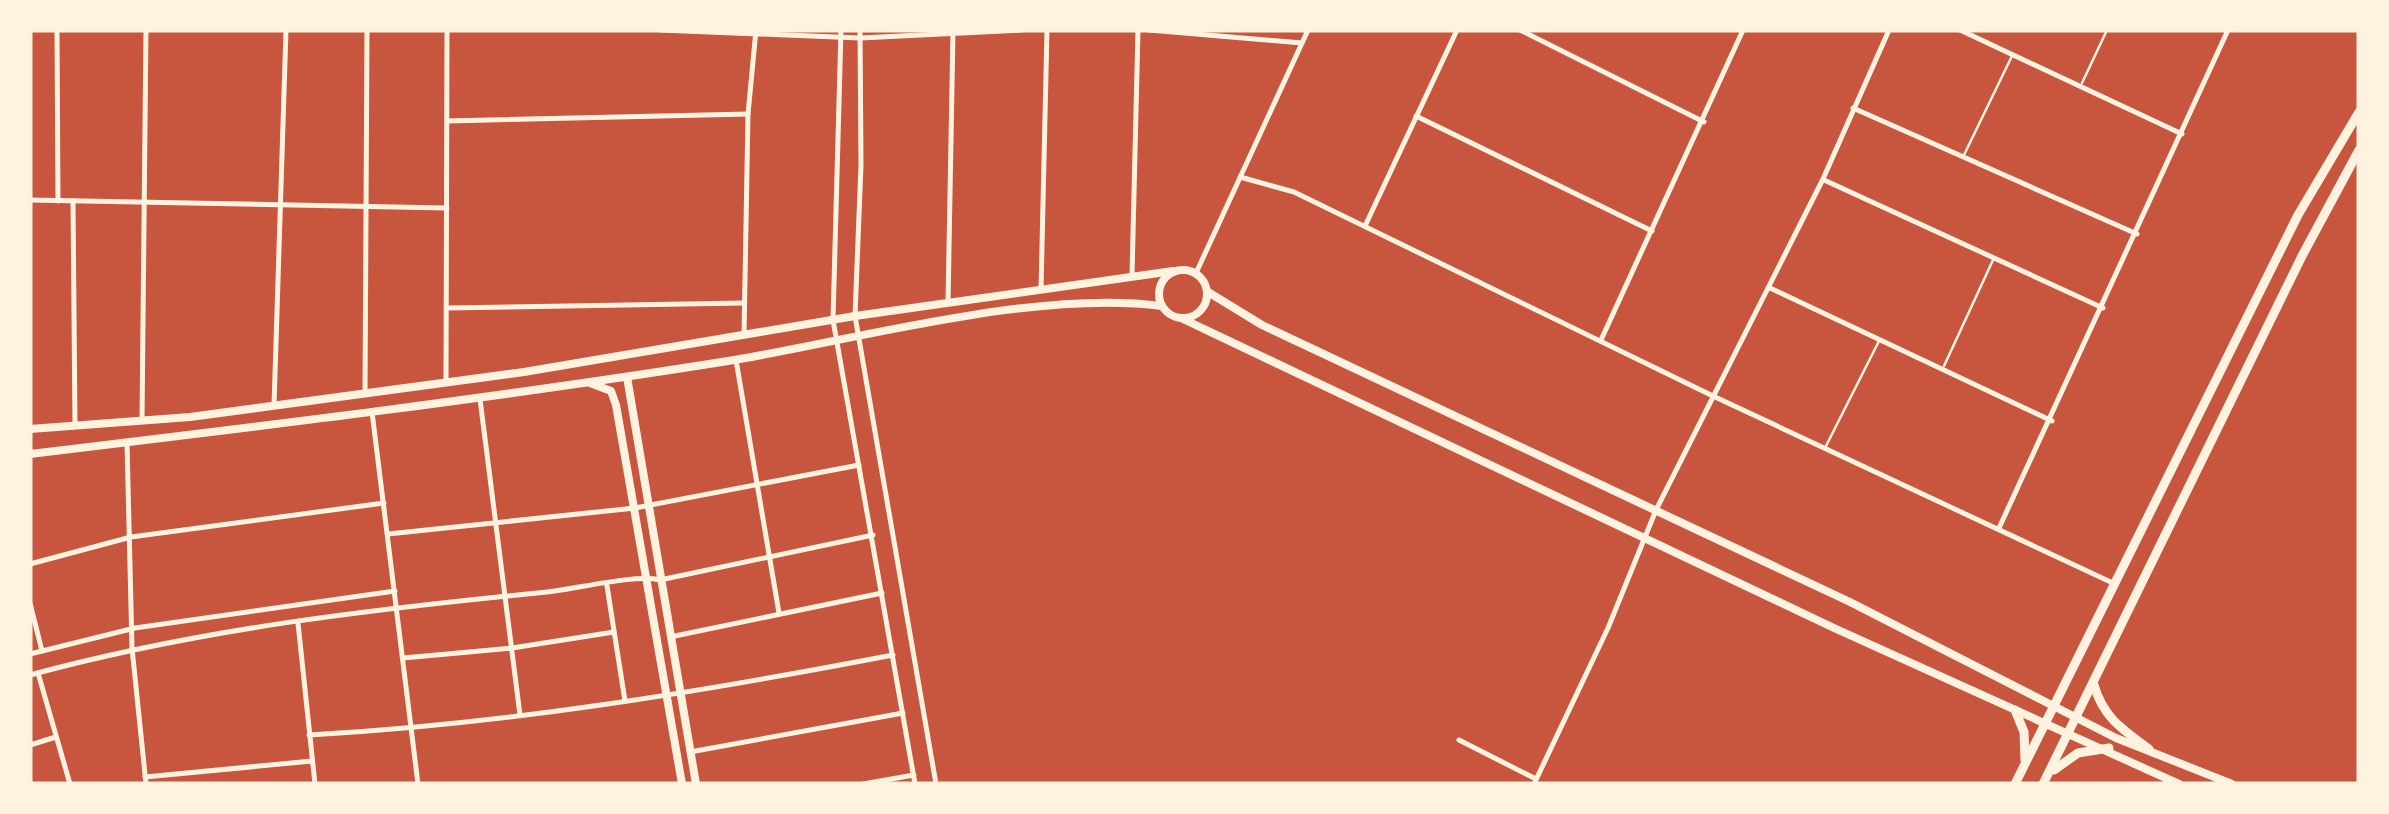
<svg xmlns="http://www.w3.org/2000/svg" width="2389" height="814" viewBox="0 0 2389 814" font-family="Mulish,sans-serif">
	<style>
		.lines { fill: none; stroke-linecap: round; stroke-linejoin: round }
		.service { stroke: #fff3e0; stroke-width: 2.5 }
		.minor { stroke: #fff3e0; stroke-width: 5 }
		.tertiary { stroke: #fff3e0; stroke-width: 8 }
		.secondary { stroke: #fff3e0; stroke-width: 8 }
		.primary { stroke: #fff3e0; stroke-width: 9 }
	</style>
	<rect width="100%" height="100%" fill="#c8553d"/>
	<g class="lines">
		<g class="service">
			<polyline points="2082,83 2107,30"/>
			<polyline points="1963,157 2012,56"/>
			<polyline points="1944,366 1993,260"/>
			<polyline points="1826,446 1879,341"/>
		</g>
		<g class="minor">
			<polyline points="57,30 58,201"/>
			<polyline points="660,30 860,38 1022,30"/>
			<polyline points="841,30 833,320 915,784"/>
			<polyline points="860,30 861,165 855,316 936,784"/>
			<polyline points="1149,30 1302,43"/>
			<polyline points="1520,30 1704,122"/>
			<polyline points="1960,30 2182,134"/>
			<polyline points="1853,108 2137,234"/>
			<polyline points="1416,116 1652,231"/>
			<polyline points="447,121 748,114"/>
			<polyline points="1240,177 1294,192 1713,396 2115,584"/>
			<polyline points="1824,180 2103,308"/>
			<polyline points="30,200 447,208"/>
			<polyline points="73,201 75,424"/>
			<polyline points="1365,226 1457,30"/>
			<polyline points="1196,273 1308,30"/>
			<polyline points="1132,275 1138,30"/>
			<polyline points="1770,288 2052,421"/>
			<polyline points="1041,290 1047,30"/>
			<polyline points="948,303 953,31"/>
			<polyline points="447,308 743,303"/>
			<polyline points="744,335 748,114 756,30"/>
			<polyline points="1601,340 1743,30"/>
			<polyline points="736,360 779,613"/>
			<polyline points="446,382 447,30"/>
			<polyline points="365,394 367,30"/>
			<polyline points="480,399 520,715"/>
			<polyline points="274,406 286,30"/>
			<polyline points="372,412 418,784"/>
			<polyline points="142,420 146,30"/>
			<polyline points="127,443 132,648 146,784"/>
			<polyline points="1999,528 2228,30"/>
			<polyline points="388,534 635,508 859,465"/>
			<polyline points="30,564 131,537 384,503"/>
			<polyline points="607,586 625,701"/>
			<polyline points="30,603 42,651"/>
			<polyline points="298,623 315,784"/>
			<polyline points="670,637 882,593"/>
			<polyline points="30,654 135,628 395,591"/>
			<polyline points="403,658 512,648 614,632"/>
			<polyline points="38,673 70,784"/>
			<path d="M30,675C199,629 373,609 547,592C577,589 634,574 660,580L873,535"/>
			<path d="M309,735C506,724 700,692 893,655"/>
			<polyline points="1459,740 1536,779"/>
			<polyline points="30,745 56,737"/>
			<polyline points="690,752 903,713"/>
			<polyline points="145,777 312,761"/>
			<polyline points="863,784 914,775"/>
			<polyline points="1534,784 1608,628 1656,510 1823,179 1889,30"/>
		</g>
		<g class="tertiary">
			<polyline points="627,377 696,784"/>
			<polyline points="590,383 611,391 616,405 682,784"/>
		</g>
		<g class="secondary">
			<circle cx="1183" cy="294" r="24"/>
			<polyline points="1208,292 1262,325 1850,602 2116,738 2232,784"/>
			<polyline points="1183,319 1834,628 2179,784"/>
			<polyline points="30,429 190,417 524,372 855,316 1173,271"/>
			<path d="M30,454C263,426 496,398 728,361C857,340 1035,289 1162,306"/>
		</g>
		<g class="primary">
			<path d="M2094,685C2103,717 2122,729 2149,749"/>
			<polyline points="2015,710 2024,732 2025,760"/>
			<polyline points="2054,770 2078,753 2109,748"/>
			<polyline points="2015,784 2298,215 2359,112"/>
			<polyline points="2043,784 2302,256 2359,150"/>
		</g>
	</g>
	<rect width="2389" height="814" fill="none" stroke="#fff3e0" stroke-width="65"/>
</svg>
